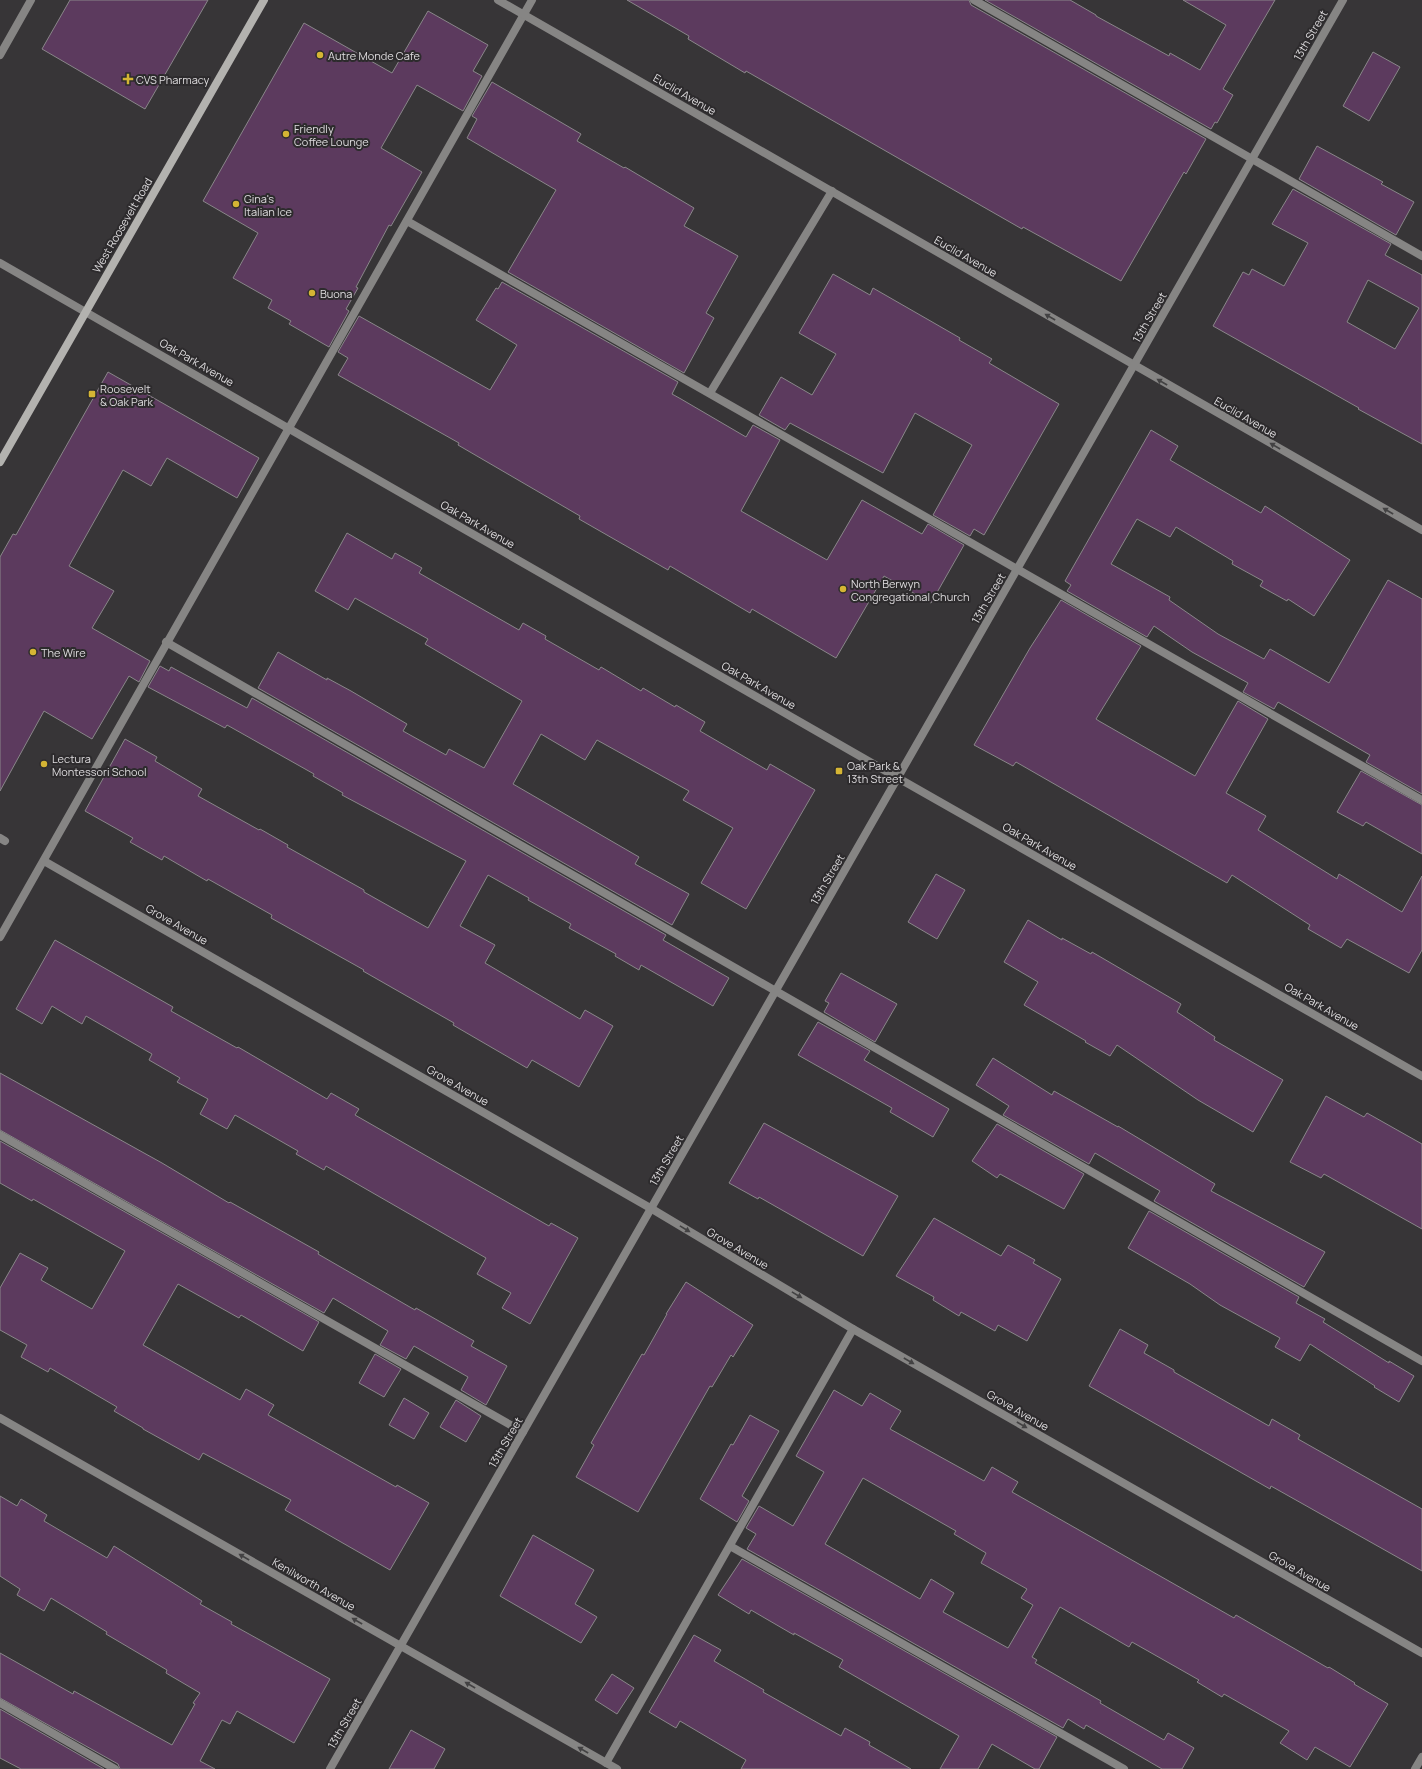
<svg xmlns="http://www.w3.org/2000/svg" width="1422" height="1769" viewBox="0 0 1422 1769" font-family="Manrope,sans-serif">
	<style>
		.building { fill: #5c3a5e; stroke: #898689; fill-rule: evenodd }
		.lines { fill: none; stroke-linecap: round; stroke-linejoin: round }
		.service { stroke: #868584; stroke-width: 8 }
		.minor { stroke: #868584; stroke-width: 8 }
		.tertiary { stroke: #868584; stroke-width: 8 }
		.secondary { stroke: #b3b2af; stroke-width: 8 }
		.oneway { fill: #434243 }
		.poi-dot { fill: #d5b534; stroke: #2d2b2d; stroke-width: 1.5 }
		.labels { text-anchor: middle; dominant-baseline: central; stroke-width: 4; stroke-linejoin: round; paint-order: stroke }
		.street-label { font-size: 11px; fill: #dedcde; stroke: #2d2b2d }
		.poi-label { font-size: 11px; fill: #dedcde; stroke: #2d2b2d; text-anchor: start }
	</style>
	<rect width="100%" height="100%" fill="#373537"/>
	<g class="building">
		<polygon points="70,0 208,0 145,109 42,49"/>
		<polygon points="627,0 969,0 971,5 1206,139 1186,174 1184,172 1121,281 1023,227 1022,229 746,71 745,73 688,39 689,36"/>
		<polygon points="985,0 1070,0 1096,15 1096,16 1169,56 1170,53 1200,70 1226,25 1183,0 1275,0 1223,89 1233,95 1217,123 1215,122 1211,129"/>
		<polygon points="428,11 488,45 473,71 482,76 463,111 417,85 381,148 422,172 391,226 389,225 356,287 358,288 346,309 349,311 329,347 289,324 291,321 268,308 272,300 233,278 258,233 203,201 304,23 392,73"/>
		<polygon points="1373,52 1400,67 1369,121 1343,106"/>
		<polygon points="492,82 581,134 577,141 624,168 625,167 694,208 684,226 738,256 706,313 714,318 684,373 508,272 556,190 467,138 477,119 472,116"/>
		<polygon points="1317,146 1383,182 1381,184 1414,202 1396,235 1299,179"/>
		<path d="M1293,189L1391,244L1385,255L1422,275V444L1358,409L1359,408L1213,326L1243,272L1249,275L1252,269L1284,286L1308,243L1272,224ZM1368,280L1419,308L1395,349L1347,322Z"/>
		<polygon points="833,274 870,295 873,288 934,323 960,338 959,340 992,359 989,363 1059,404 984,535 974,529 970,536 933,515 972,445 915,413 883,473 790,423 785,430 759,415 781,377 812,395 836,354 799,333"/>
		<polygon points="502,282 678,382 672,394 681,399 746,437 753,425 780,440 741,511 827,560 862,500 922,534 928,524 964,545 931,603 884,576 836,658 752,609 750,613 670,566 668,570 579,519 580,516 458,445 459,443 338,375 348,358 338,352 359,316 490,390 517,345 476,320 496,288 498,289"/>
		<polygon points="108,372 259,458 237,498 167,458 151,486 123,470 69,566 114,591 92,628 150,661 139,682 129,676 92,739 44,711 0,791 0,557 13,534 16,535"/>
		<polygon points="1151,430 1178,446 1170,460 1261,513 1265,506 1350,560 1314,616 1288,599 1287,601 1260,586 1263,581 1232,564 1233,561 1176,527 1170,537 1137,519 1111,564 1170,597 1169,600 1218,634 1264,659 1270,649 1329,683 1388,580 1422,599 1422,794 1366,762 1370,755 1278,702 1274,709 1243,692 1248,683 1192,652 1154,626 1147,637 1067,591 1071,585 1065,581"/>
		<polygon points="347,533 392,559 395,553 422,568 419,573 519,630 523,623 546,636 545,639 599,670 601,667 641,691 643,688 675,707 676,705 705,722 700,731 767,770 770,764 815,790 746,909 701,883 733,828 683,800 689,791 597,740 585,760 541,734 513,784 639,857 635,864 689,894 672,925 258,688 278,652 327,680 327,678 351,691 407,724 403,731 446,755 449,749 484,768 522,701 425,644 428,639 355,598 348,610 315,591"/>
		<polygon points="1061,600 1141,646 1096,719 1099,721 1195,776 1238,701 1268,719 1226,793 1266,816 1258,830 1337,879 1339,874 1402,912 1422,876 1422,950 1409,973 1347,939 1341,948 1308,929 1310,925 1232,875 1227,883 1016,762 1013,766 974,745 1030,648"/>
		<polygon points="160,666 169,671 171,667 247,708 252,698 666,935 663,940 729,978 713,1006 641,965 639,970 615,956 616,954 569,928 571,924 528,900 529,898 488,875 460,926 495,945 485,963 580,1019 585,1010 613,1026 579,1087 532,1060 527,1068 453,1025 454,1023 363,971 364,970 271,918 272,915 208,879 207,881 164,856 162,860 130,842 133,838 85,811 125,739 157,757 155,761 202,789 198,796 259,830 260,829 288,845 287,847 364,890 364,892 428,928 466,861 342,795 343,793 313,776 314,774 227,725 225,728 148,687"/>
		<polygon points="1361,771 1422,805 1422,854 1366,822 1363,826 1337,812"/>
		<polygon points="936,874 965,890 937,939 908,922"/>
		<polygon points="1028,920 1062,940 1062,938 1091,954 1092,952 1181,1004 1177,1012 1215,1037 1214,1040 1283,1080 1253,1132 1198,1100 1117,1045 1110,1056 1085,1042 1086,1041 1024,1005 1038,982 1004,962"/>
		<polygon points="55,940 173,1007 171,1011 237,1048 238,1047 327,1099 331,1093 359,1109 355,1115 437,1162 549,1226 551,1223 578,1238 530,1324 502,1308 511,1293 477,1274 486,1258 326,1166 324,1170 296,1154 298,1151 235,1115 227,1129 200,1114 208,1099 177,1082 180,1078 149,1060 152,1054 86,1016 82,1024 52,1006 42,1024 16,1009"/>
		<polygon points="841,973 897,1004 875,1042 824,1012 829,1003 825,1001"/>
		<polygon points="818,1022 870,1051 864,1060 949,1109 933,1137 890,1112 892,1108 798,1055"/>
		<polygon points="993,1058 1052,1095 1054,1091 1118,1127 1118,1126 1215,1184 1211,1191 1325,1252 1304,1287 1154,1201 1160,1191 1095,1153 1089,1164 1003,1115 1009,1106 976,1085"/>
		<polygon points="0,1073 162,1163 229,1203 230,1202 319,1252 318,1254 415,1310 416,1308 474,1341 471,1346 507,1366 486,1405 461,1390 468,1377 414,1346 406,1359 380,1345 388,1331 333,1298 324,1313 0,1130"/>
		<polygon points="1326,1096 1364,1117 1367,1113 1422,1144 1422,1229 1324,1174 1321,1178 1290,1162"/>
		<polygon points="764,1123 898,1196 863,1256 759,1197 758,1199 729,1183"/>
		<polygon points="997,1124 1084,1174 1064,1209 1000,1174 997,1178 972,1161"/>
		<polygon points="0,1141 319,1322 303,1351 241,1315 239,1318 178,1284 143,1345 240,1400 246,1389 274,1405 268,1415 396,1487 397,1485 429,1503 390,1570 285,1510 291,1500 203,1453 199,1460 143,1429 143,1428 114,1411 117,1407 50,1368 48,1372 21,1357 27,1345 0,1330 0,1288 20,1253 48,1268 41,1280 92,1309 125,1251 33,1199 32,1201 0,1183"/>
		<polygon points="1149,1211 1299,1297 1296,1303 1325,1319 1323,1322 1389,1363 1389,1361 1414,1376 1399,1402 1374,1387 1375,1386 1310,1344 1300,1361 1275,1347 1280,1338 1220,1305 1190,1284 1128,1248"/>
		<polygon points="934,1218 1001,1256 1008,1245 1035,1260 1033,1263 1061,1279 1027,1341 998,1325 995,1331 961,1312 959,1316 933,1300 934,1297 896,1276"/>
		<polygon points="686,1282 753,1325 733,1357 731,1355 712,1387 710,1386 638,1512 576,1477 594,1445 591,1443 642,1354 644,1355 667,1314 666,1314"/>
		<polygon points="1120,1329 1148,1345 1144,1353 1174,1370 1174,1372 1269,1426 1272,1419 1300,1435 1298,1439 1422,1509 1422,1571 1271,1486 1270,1489 1212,1456 1089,1386"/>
		<polygon points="375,1354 401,1369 384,1397 359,1383"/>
		<path d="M834,1390L862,1406L870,1393L901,1411L890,1429L984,1481L992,1467L1018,1482L1012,1492L1234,1618L1236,1615L1328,1668L1329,1667L1355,1683L1354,1684L1388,1704L1350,1767L1315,1747L1307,1760L1280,1743L1289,1731L1224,1694L1222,1697L1197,1682L1199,1680L1132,1642L1129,1647L1060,1607L1032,1657L1037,1660L1035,1663L1101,1701L1100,1703L1164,1740L1168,1733L1194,1748L1182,1769H1162L1086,1725L1084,1729L1068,1719L1063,1728L747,1549L756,1534L746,1528L759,1506L793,1526L824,1472L796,1456ZM863,1478L956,1531L954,1534L986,1553L981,1563L1027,1589L1021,1598L1033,1605L1008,1648L943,1612L954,1593L931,1579L920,1599L825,1544Z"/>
		<polygon points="404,1398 429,1413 414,1439 389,1425"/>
		<polygon points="456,1400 481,1416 466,1442 440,1427"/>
		<polygon points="750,1415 779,1431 742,1496 749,1501 737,1522 700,1499 731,1444 733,1445"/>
		<polygon points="0,1496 17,1506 21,1499 47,1515 44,1521 107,1558 114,1546 202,1601 200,1604 232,1622 231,1624 330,1679 294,1743 237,1711 230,1724 222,1720 200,1761 215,1769 120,1769 118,1764 0,1698 0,1653 73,1694 74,1691 172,1745 195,1704 193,1703 200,1693 166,1673 167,1670 106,1634 107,1632 51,1598 44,1611 17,1595 20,1589 0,1576"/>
		<polygon points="533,1535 594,1570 575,1604 597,1617 581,1643 500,1596"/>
		<polygon points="742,1559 1057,1737 1039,1769 1035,1769 992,1744 978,1769 940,1769 959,1736 839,1667 843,1660 794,1633 794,1635 751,1610 749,1614 718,1595"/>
		<polygon points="694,1635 721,1650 714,1661 764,1690 763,1692 841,1736 845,1728 870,1742 869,1745 911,1769 741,1769 746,1760 680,1721 676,1728 649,1712"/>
		<polygon points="612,1674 634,1688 617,1714 595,1700"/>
		<polygon points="0,1709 104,1769 21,1769 0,1758"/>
		<polygon points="411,1730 445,1749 434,1769 389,1769"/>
	</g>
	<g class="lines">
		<g class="service">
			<polyline points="974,0 1422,256"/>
			<polyline points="0,55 31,0"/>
			<polyline points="407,221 1422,800"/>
			<polyline points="710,393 832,191"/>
			<polyline points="166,642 1422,1361"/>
			<polyline points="0,937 532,0"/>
			<polyline points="0,1135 523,1432"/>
			<polyline points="730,1546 1124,1769"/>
			<polyline points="0,1703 115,1769"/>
			<polyline points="606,1763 853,1329"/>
		</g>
		<g class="minor">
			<polyline points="498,0 1422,530"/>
			<polyline points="0,838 5,841"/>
			<polyline points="44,861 652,1209 853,1329 1422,1653"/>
			<polyline points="0,1418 617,1769"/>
			<polyline points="330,1769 1343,0"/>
			<polyline points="1415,1769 1422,1757"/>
		</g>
		<polyline class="tertiary" points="0,263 898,778 1422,1076"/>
		<polyline class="secondary" points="0,462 264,0"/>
	</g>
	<defs><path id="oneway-solid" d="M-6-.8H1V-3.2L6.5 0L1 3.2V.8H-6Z"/></defs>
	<g class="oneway">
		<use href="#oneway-solid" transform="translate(1050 317) rotate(-150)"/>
		<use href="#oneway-solid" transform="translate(1162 382) rotate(-150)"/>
		<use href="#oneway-solid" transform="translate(1275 446) rotate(-150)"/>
		<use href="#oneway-solid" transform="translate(1388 511) rotate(-150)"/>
		<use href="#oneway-solid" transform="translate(685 1229) rotate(31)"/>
		<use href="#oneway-solid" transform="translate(797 1295) rotate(31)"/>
		<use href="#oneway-solid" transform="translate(909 1361) rotate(30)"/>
		<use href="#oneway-solid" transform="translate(1022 1425) rotate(30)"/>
		<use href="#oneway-solid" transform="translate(244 1557) rotate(-150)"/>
		<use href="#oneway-solid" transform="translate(357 1621) rotate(-150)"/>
		<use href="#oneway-solid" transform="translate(470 1685) rotate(-150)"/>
		<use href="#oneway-solid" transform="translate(583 1750) rotate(-150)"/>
	</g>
	<g class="poi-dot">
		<circle cx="320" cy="55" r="4"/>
		<path d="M126 73h4v4h4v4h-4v4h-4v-4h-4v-4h4z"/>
		<circle cx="286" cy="134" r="4"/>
		<circle cx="236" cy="204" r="4"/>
		<circle cx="312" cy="293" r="4"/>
		<rect x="88" y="390" width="8" height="8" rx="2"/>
		<circle cx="843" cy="589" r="4"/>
		<circle cx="33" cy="652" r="4"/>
		<circle cx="44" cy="764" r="4"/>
		<rect x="835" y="767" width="8" height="8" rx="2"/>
	</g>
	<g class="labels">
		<g class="street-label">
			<text transform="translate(1310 35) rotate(-60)">13th Street</text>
			<text transform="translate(685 94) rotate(30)">Euclid Avenue</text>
			<text transform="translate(122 225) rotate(-60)">West Roosevelt Road</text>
			<text transform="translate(966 256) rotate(30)">Euclid Avenue</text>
			<text transform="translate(1149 317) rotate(-60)">13th Street</text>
			<text transform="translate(197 362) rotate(30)">Oak Park Avenue</text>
			<text transform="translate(1246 417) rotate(30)">Euclid Avenue</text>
			<text transform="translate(478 524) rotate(30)">Oak Park Avenue</text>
			<text transform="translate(988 598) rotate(-60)">13th Street</text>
			<text transform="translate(759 685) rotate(30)">Oak Park Avenue</text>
			<text transform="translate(1040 846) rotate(30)">Oak Park Avenue</text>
			<text transform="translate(827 879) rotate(-60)">13th Street</text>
			<text transform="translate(177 924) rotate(30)">Grove Avenue</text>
			<text transform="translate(1322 1006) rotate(30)">Oak Park Avenue</text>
			<text transform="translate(458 1085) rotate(30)">Grove Avenue</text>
			<text transform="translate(666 1160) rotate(-60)">13th Street</text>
			<text transform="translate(738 1248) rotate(31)">Grove Avenue</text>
			<text transform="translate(1018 1410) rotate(30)">Grove Avenue</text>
			<text transform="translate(505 1442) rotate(-60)">13th Street</text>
			<text transform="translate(1300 1571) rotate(30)">Grove Avenue</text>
			<text transform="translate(314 1584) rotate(30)">Kenilworth Avenue</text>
			<text transform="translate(344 1723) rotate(-60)">13th Street</text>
		</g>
		<g class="poi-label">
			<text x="328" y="55">Autre Monde Cafe</text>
			<text x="136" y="79">CVS Pharmacy</text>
			<text x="294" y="128">Friendly<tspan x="294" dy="13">Coffee Lounge</tspan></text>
			<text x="244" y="198">Gina's<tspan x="244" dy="13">Italian Ice</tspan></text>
			<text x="320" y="293">Buona</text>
			<text x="100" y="388">Roosevelt<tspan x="100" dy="13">&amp; Oak Park</tspan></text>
			<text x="851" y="583">North Berwyn<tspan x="851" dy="13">Congregational Church</tspan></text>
			<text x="41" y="652">The Wire</text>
			<text x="52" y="758">Lectura<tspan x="52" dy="13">Montessori School</tspan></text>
			<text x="847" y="765">Oak Park &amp;<tspan x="847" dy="13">13th Street</tspan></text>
		</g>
	</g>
</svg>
